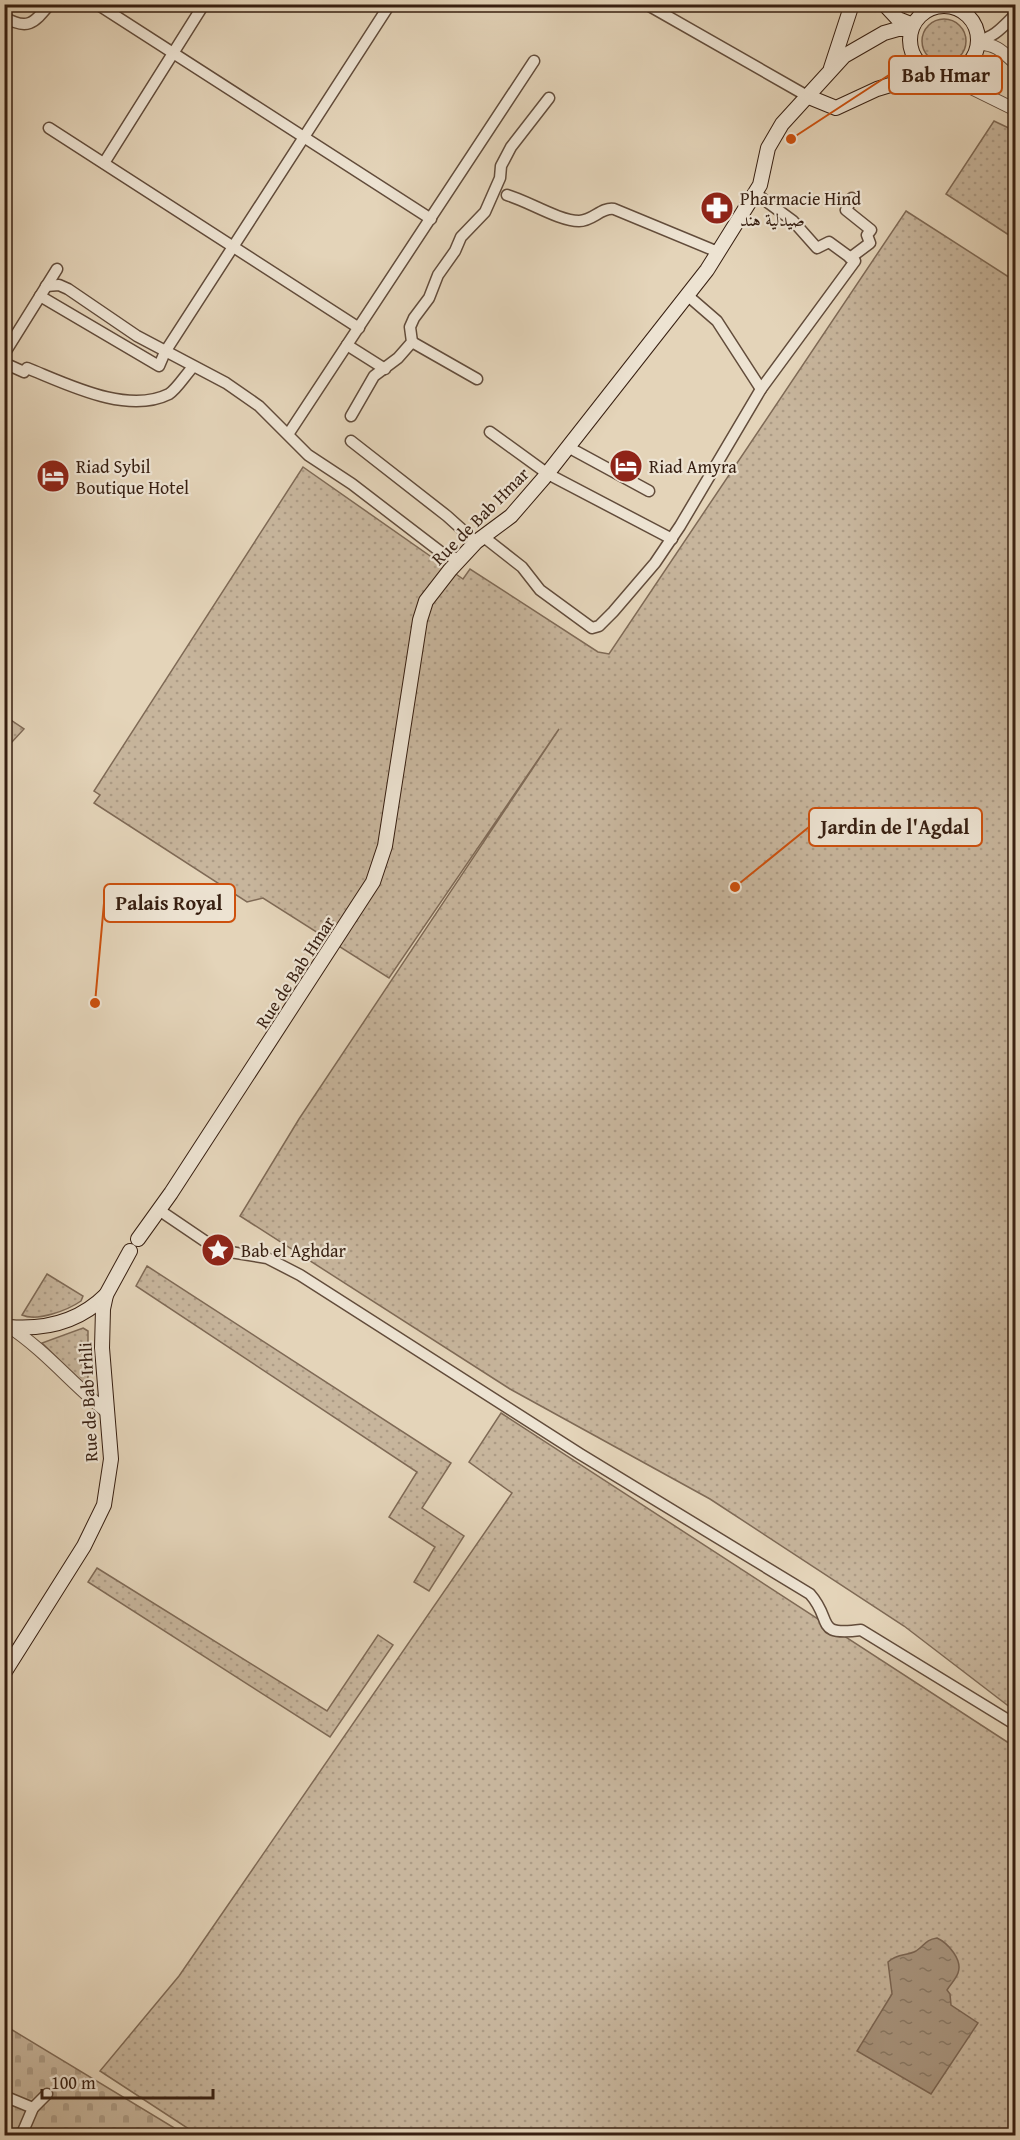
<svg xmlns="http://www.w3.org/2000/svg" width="1020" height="2140" viewBox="0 0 1020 2140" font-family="'Gentium Book Plus',Amiri,serif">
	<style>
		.green { fill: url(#green-dots); stroke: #7f6a56; stroke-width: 1.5 }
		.cemetery { fill: url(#cemetery-stones); stroke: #7f6a56; stroke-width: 1.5 }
		.water { fill: url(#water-ripples); stroke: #7b6654; stroke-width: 1.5 }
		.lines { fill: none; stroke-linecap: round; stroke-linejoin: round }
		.minor-casing { stroke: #624c3b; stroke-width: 13 }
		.tertiary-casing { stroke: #624c3b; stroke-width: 14 }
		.secondary-casing { stroke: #371f11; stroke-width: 16 }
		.minor { stroke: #ede3d2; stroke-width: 10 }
		.tertiary { stroke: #ede3d2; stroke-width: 12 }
		.secondary { stroke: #ede3d2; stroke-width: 14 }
		.labels { text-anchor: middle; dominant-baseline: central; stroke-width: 4.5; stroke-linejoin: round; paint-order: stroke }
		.poi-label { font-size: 18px; fill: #371f11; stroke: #ede3d2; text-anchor: start }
		.street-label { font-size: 18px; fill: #371f11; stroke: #ede3d2 }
		.leader { fill: none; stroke: #cd500d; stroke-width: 2 }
		.callout-dot { fill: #cd500d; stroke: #ede3d2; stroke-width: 2 }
		.callout { fill: #ede3d2; stroke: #cd500d; stroke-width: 2 }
		.callout-label { font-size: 20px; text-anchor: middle; font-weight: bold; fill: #371f11 }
	</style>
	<defs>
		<pattern id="green-dots" width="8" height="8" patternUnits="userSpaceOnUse" patternTransform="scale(1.5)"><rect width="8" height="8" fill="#c7b59c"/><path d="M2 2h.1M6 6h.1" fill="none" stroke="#ac9b85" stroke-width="1.8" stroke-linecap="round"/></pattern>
		<pattern id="cemetery-stones" width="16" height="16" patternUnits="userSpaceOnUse" patternTransform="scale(1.5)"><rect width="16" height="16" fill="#c7b59c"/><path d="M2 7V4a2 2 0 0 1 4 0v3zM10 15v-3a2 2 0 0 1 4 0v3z" fill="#ac9b85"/></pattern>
		<pattern id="water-ripples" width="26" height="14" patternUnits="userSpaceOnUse" patternTransform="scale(1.5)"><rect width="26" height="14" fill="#a99680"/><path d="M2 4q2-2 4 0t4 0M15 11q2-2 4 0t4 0" fill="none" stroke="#8a7a67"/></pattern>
	</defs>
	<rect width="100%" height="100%" fill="#e4d4b9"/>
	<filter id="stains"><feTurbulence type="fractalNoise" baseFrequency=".00333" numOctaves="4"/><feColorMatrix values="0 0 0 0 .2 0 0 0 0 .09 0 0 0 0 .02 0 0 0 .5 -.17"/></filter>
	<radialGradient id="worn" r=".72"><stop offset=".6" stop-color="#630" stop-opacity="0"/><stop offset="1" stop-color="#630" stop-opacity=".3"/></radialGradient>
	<g class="green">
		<circle cx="944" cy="41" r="22"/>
		<polygon points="994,121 1015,131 1015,239 946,194"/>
		<polygon points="906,211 1015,281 1015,1711 904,1626 710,1499 510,1389 240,1216 299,1119 559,729 389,978 263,898 247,902 94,803 100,795 94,791 303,467 463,579 470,569 598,652 609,654"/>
		<polygon points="5,716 24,729 11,743 6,770"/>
		<polygon points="147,1266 451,1463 422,1508 464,1536 429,1591 414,1582 435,1547 389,1517 417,1472 136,1286"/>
		<path d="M47,1274L83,1296L81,1301C68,1310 37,1322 22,1315Z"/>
		<polygon points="83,1328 88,1331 88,1380 82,1382 42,1343"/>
		<polygon points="501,1413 1015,1747 1015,2135 198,2135 100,2071 179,1976 512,1493 469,1462"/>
		<polygon points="97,1568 327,1711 378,1635 393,1645 330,1737 88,1582"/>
	</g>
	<polygon class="cemetery" points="4,2025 186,2135 5,2135"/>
	<path class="water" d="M937,1938C948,1943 963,1960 958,1973C956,1979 950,1985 947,1990L950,1994L951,2005L978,2023L931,2094L857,2051L892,1994L888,1962C897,1953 907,1956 916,1951C925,1945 925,1940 937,1938Z"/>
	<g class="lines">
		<g class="minor-casing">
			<g id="minor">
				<polyline points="97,4 431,219"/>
				<polyline points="646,4 809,97"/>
				<polyline points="954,7 963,4"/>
				<path d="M4,17C28,31 34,23 50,4"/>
				<path d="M978,40C995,38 1004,25 1016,14"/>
				<polyline points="49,128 359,328"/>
				<polyline points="104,163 204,4"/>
				<path d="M507,195C528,201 559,221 579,221C593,221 601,207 614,209L718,252"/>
				<polyline points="850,258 870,243 867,235 871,230 846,210 852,198"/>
				<polyline points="46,286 59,285 68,289 137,336 226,383 259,406 308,455 352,484 442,553 458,559"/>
				<polyline points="687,295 717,321 761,389"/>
				<polyline points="40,296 159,366 165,352 390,4"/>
				<polyline points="412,342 477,379"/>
				<polyline points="347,345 385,369"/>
				<polyline points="4,354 57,269"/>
				<path d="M4,363L24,372L27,368C67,384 127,415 169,394C177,389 186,374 193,367"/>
				<polyline points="351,416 374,376 398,358 412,342 410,327 414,318 429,298 438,275 455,251 461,237 485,212 500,178 501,166 511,147 549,98"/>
				<polyline points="490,432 548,474 672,539"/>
				<polyline points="289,433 534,61"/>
				<polyline points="351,441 447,516 476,542"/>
				<polyline points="568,447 649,491"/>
				<polyline points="485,538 522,567 540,590 592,628 599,626 613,612 655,563 680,526 761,389 855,261 829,242 817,248 793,221 755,193"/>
				<path d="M159,1210L218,1250L267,1258L300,1275L580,1454L810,1594C834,1621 813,1636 861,1630L1016,1725"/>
				<polyline points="4,2096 33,2108"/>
				<polyline points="21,2136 33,2108 47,2094"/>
			</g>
		</g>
		<g class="tertiary-casing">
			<g id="tertiary">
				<path d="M978,44C996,43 1004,53 1016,64"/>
				<polyline points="943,74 1016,110"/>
				<path d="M8,1326C45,1350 73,1385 107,1412"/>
			</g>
		</g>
		<g class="secondary-casing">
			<g id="secondary">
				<polyline points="884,4 898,19 913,25"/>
				<circle cx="944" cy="40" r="34"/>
				<polyline points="831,68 852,4"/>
				<polyline points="809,97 836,108 877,89 933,72"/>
				<polyline points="138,1239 171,1193 373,882 385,846 420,620 426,601 450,570 476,542 511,516 543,479 707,270 760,185 768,148 782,124 844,56 884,33 898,29 911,29"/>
				<path d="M9,1327C46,1330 80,1321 106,1295"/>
				<polyline points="4,1673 84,1546 104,1505 111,1459 102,1348 103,1309 106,1295 130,1251"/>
			</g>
		</g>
		<use href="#minor" class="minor"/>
		<use href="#tertiary" class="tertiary"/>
		<use href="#secondary" class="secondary"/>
	</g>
	<defs>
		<g id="pharmacy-disc" transform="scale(1.725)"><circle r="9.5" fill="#8f2418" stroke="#ede3d2"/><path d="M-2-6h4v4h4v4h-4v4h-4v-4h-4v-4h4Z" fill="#fff"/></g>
		<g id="hotel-disc" transform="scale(1.725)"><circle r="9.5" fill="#8f2418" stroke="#ede3d2"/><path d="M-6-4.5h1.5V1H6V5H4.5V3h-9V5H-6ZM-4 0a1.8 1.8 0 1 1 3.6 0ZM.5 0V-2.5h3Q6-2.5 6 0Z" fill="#fff"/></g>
		<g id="sight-disc" transform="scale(1.725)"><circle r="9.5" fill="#8f2418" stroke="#ede3d2"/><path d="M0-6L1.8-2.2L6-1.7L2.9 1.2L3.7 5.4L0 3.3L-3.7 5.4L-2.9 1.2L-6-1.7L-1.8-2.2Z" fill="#fff"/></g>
	</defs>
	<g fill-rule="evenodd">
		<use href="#pharmacy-disc" x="717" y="208"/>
		<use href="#hotel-disc" x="626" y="466"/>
		<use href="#hotel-disc" x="53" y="476"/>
		<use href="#sight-disc" x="218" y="1250"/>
	</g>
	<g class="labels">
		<g class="poi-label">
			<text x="740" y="198">Pharmacie Hind<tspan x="740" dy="21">صيدلية هند</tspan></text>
			<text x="76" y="466">Riad Sybil<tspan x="76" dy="21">Boutique Hotel</tspan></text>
			<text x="649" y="466">Riad Amyra</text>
			<text x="241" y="1250">Bab el Aghdar</text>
		</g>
		<g class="street-label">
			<text transform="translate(480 516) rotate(-45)">Rue de Bab Hmar</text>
			<text transform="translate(295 972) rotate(-57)">Rue de Bab Hmar</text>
			<text transform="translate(88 1402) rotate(-93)">Rue de Bab Irhli</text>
		</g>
	</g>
	<path class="leader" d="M791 139L889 75M735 887L809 827M95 1003L104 903"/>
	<g class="callout-dot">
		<circle cx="791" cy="139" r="6"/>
		<circle cx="735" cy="887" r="6"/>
		<circle cx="95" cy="1003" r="6"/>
	</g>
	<g class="callout">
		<rect x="889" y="56" width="113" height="38" rx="6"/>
		<rect x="809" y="808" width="173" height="38" rx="6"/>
		<rect x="104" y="884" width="131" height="38" rx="6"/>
	</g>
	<g class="callout-label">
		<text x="946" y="82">Bab Hmar</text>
		<text x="895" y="834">Jardin de l'Agdal</text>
		<text x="169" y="910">Palais Royal</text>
	</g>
	<rect width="1020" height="2140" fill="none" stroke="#e4d4b9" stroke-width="24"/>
	<rect x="6" y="6" width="1008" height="2128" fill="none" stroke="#371f11" stroke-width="3"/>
	<rect x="12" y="12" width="996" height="2116" fill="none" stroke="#371f11" stroke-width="1.5"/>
	<path d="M42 2089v9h171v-9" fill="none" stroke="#371f11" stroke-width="3"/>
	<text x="51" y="2089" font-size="18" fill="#371f11" stroke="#ede3d2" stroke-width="4.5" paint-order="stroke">100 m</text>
	<rect width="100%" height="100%" filter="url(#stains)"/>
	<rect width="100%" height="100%" fill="url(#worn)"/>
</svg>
